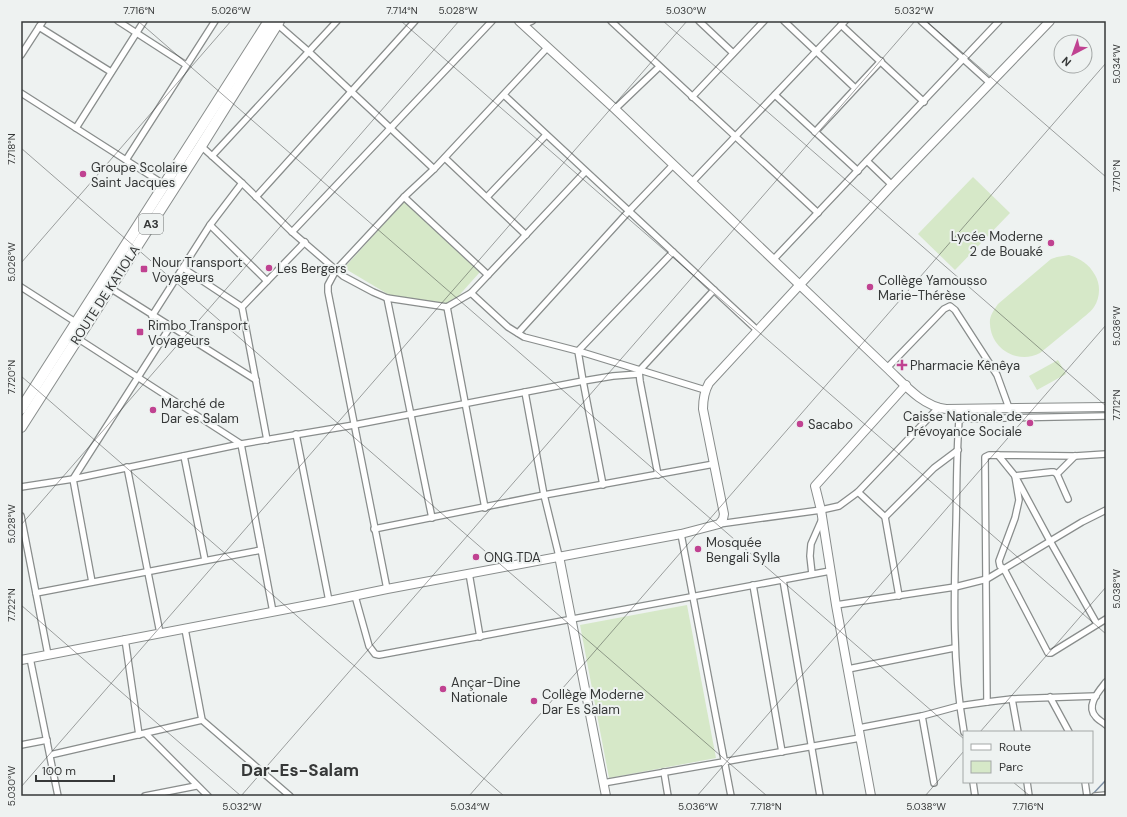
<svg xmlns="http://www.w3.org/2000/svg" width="1127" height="817" viewBox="0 0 1127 817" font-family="'DM Sans',sans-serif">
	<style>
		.green { fill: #d6e8c8 }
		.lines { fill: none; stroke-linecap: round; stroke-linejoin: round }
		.stream { stroke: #7e90a5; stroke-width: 1.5 }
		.street-casing { stroke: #898d8c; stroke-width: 8 }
		.secondary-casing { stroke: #898d8c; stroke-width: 10 }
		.highway-casing { stroke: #898d8c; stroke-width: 12 }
		.street { stroke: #fff; stroke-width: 5.5 }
		.secondary { stroke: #fff; stroke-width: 8 }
		.highway { stroke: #fff; stroke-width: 10 }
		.ticks { fill: none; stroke: #363838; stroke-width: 1; stroke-opacity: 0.45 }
		.poi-dot { fill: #c04291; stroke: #eef2f1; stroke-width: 1.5 }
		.labels { text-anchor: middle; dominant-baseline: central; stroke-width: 4; stroke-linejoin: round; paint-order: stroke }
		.shield { fill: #eef2f1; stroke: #6d7070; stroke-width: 1 }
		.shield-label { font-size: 12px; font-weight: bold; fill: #363838 }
		.poi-label { font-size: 13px; fill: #363838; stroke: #eef2f1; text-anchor: start }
		.street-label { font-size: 13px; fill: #363838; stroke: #eef2f1 }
		.district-label { font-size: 17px; font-weight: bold; fill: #363838; stroke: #eef2f1 }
		.neatline { fill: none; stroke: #363838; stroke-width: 1.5 }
		.ticks-label { font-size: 10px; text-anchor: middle; fill: #363838 }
	</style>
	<rect width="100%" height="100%" fill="#eef2f1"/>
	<g class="green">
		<polygon points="973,177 1010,213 955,270 918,234"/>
		<polygon points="405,201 480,272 445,311 391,296 344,268"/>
		<path d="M1069,255C1081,259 1089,264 1095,275C1101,285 1100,298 1094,307C1090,313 1083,317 1078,322C1065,332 1053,343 1040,353C1018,365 991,349 990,324C989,316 994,310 998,304L1051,259L1057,257Z"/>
		<polygon points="1058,360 1066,374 1037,390 1029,376"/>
		<polygon points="687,605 716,758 609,778 580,625"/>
	</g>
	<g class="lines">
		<polyline class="stream" points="1091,796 1106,780"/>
		<g class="street-casing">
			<g id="street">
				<polyline points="118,21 186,65"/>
				<polyline points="611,21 818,213"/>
				<polyline points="699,21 733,53"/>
				<polyline points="784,21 855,88"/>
				<polyline points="921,21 990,83"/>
				<polyline points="277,24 308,51 434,169"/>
				<polyline points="523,25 532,21"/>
				<polyline points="841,25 924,102"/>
				<polyline points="39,27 111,72"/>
				<polyline points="21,55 43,21"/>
				<polyline points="21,93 165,185"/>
				<polyline points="504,95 757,330"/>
				<polyline points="775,95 858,171"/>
				<polyline points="692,97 764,21"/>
				<polyline points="615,109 659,67"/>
				<polyline points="76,128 144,21"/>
				<polyline points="815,132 881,61"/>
				<polyline points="201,146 242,183 292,232 336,270 343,276 373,292 387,298 447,307 471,293 585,172"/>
				<polyline points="212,156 337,21"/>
				<polyline points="445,158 526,235"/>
				<polyline points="126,160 215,21"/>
				<polyline points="867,161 892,185"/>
				<polyline points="692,182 845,21"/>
				<polyline points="256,197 415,21"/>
				<polyline points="404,197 488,275"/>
				<polyline points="487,197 546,135"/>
				<polyline points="210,225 267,281"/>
				<polyline points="292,232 492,21"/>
				<polyline points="773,260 999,21"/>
				<polyline points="183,268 242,307"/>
				<polyline points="21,287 77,323"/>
				<polyline points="110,288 256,380"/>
				<polyline points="471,293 508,327 524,337 578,351 705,390"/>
				<polyline points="387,298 432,518"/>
				<polyline points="447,307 485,508"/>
				<polyline points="152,316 210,225 242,183"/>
				<polyline points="518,333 629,211 673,165"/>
				<polyline points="77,338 241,444 273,612"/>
				<polyline points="887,368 944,309 950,306 955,310 997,375 1009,408"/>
				<polyline points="525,392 544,495 559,556"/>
				<path d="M960,409C956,448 957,487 956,525C954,595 952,664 964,732"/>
				<polyline points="959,419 1106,416"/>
				<polyline points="296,434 329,601"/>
				<polyline points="267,440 242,307 305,242"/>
				<polyline points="998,455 1015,476 1050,541 1097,624"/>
				<polyline points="184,456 205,560"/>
				<polyline points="1075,456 1057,474 1054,472 1051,472 1015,476 1019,500 1015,518 999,561 1000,566 1004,569 1048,653 1051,653 1106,619"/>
				<polyline points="127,467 160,633"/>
				<polyline points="1057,474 1068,499"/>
				<polyline points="658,475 640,381 639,371 714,290"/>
				<polyline points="603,485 583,381 578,351 673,252"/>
				<polyline points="21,487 73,479 241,444 354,425 583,381 613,376 639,374"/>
				<polyline points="858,492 885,517 899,596"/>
				<polyline points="21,516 48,655"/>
				<polyline points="885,517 934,468 958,450"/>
				<polyline points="719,524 821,510 839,506 858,492 939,407"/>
				<polyline points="374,529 544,495 714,464"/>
				<polyline points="681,534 731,796"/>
				<polyline points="469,573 480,637"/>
				<polyline points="812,574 810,556 811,544 822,519"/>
				<polyline points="783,580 820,796"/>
				<polyline points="92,582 73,479 170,327"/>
				<polyline points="753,585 782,752"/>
				<polyline points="387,589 328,292 328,285 336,270 404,197 434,169 547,48"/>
				<polyline points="36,593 261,550"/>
				<polyline points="355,596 369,646 375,654 379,655 830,571"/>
				<polyline points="836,605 955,587 987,579 1082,522 1106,510"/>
				<polyline points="185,629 202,720 290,796"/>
				<polyline points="125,639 139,735"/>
				<polyline points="30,658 58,796"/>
				<polyline points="848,669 954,648"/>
				<path d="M1106,682C1099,691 1085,706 1096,717C1098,720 1103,722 1106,725"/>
				<polyline points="1050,697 1069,732"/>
				<polyline points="1012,699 1018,732"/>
				<polyline points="987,702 985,457 989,455 1075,456 1106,454"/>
				<polyline points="922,716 934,783"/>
				<polyline points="859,728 922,716 959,706 987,702 1012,699 1096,696"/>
				<polyline points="146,734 208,796"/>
				<polyline points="21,745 47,740"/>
				<polyline points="50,755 202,720"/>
				<polyline points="664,772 668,796"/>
				<polyline points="973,782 975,796"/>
				<polyline points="1027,782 1029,796"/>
				<polyline points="1085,782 1087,796"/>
				<polyline points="603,783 860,738"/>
				<polyline points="145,796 196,786"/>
				<polyline points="1095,796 1106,795"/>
			</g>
		</g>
		<g class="secondary-casing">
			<g id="secondary">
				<path d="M519,21L615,109L887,368C904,384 922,406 946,409L1106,407"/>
				<polyline points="559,556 606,796"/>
				<path d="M21,660L329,601L387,589L681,534L719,524L723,519L724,514L703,409C703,399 704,392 709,383L892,185L1050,21"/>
				<polyline points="871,796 836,605 821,510 815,486 906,385"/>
			</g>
		</g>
		<g class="highway-casing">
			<g id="highway">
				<polyline points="21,409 269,21"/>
				<polyline points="21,427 201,146 279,21"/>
			</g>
		</g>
		<use href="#street" class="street"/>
		<use href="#secondary" class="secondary"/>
		<use href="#highway" class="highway"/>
	</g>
	<path class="ticks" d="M138,21L964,739M401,21L1106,634M663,21L1106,406M926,21L1106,177M21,148L767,796M21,263L231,21M21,376L504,796M21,525L459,21M21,605L241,796M980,732L1106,587M1013,782L1030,796M21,787L687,21M241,796L915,21M469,796L1106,63M697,796L1106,325M925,796L964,751"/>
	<g class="poi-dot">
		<circle cx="83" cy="174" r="4"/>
		<circle cx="1051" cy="243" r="4"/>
		<circle cx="269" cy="268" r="4"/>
		<rect x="140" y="265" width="8" height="8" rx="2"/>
		<circle cx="870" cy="287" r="4"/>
		<rect x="136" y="328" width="8" height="8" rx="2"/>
		<path d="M900 359h4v4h4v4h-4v4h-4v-4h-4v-4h4z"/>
		<circle cx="153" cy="410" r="4"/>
		<circle cx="1030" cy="423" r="4"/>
		<circle cx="800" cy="424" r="4"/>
		<circle cx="698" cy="549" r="4"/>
		<circle cx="476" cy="557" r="4"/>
		<circle cx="443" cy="689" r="4"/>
		<circle cx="534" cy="701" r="4"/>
	</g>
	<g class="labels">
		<rect class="shield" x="139" y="214" width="24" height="20" rx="3"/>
		<g class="shield-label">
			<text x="151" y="224">A3</text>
		</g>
		<g class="poi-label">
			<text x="91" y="167">Groupe Scolaire<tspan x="91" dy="15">Saint Jacques</tspan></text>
			<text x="1043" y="236" text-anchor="end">Lycée Moderne<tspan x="1043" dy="15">2 de Bouaké</tspan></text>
			<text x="152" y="262">Nour Transport<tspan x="152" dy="15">Voyageurs</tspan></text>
			<text x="277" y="268">Les Bergers</text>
			<text x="878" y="280">Collège Yamousso<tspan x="878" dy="15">Marie-Thérèse</tspan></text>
			<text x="148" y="325">Rimbo Transport<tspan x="148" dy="15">Voyageurs</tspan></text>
			<text x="910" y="365">Pharmacie Kênêya</text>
			<text x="161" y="403">Marché de<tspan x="161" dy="15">Dar es Salam</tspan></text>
			<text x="1022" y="416" text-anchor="end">Caisse Nationale de<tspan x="1022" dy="15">Prévoyance Sociale</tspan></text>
			<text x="808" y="424">Sacabo</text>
			<text x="706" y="542">Mosquée<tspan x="706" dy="15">Bengali Sylla</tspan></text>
			<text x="484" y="557">ONG TDA</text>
			<text x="451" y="682">Ançar-Dine<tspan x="451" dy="15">Nationale</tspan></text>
			<text x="542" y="694">Collège Moderne<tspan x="542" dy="15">Dar Es Salam</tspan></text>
		</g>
		<g class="street-label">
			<text transform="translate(105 295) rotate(-57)">ROUTE DE KATIOLA</text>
		</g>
		<g class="district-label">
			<text x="300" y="770">Dar-Es-Salam</text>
		</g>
	</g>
	<rect width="1127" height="817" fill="none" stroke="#eef2f1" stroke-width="44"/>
	<rect x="963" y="731" width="130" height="52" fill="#eef2f1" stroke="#a4a8a7"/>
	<rect x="971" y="744" width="20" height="6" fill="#ffffff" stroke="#a4a8a7"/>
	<text x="999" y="751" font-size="12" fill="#363838">Route</text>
	<rect x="971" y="761" width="20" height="12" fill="#d6e8c8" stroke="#a4a8a7"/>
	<text x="999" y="771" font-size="12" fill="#363838">Parc</text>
	<g transform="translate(1073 54) rotate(221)"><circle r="19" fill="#eef2f1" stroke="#a4a8a7"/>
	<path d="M0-3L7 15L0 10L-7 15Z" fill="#c04291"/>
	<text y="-6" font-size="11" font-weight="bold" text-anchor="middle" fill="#363838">N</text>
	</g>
	<path d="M36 775v6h78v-6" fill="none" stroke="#363838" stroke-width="2"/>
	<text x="42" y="775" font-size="12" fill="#363838" stroke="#eef2f1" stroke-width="3" paint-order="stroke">100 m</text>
	<rect x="22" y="22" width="1083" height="773" class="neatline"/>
	<g class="ticks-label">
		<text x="139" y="14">7.716°N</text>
		<text x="231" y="14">5.026°W</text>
		<text x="402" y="14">7.714°N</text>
		<text x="458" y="14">5.028°W</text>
		<text x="686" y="14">5.030°W</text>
		<text x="914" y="14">5.032°W</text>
		<text transform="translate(1116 64) rotate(-90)" y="4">5.034°W</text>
		<text transform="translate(11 149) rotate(-90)" y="4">7.718°N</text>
		<text transform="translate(1116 176) rotate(-90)" y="4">7.710°N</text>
		<text transform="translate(11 262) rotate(-90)" y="4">5.026°W</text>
		<text transform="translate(1116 326) rotate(-90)" y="4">5.036°W</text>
		<text transform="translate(11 377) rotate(-90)" y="4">7.720°N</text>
		<text transform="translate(1116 405) rotate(-90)" y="4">7.712°N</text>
		<text transform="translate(11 524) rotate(-90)" y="4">5.028°W</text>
		<text transform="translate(1116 589) rotate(-90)" y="4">5.038°W</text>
		<text transform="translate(11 605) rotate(-90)" y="4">7.722°N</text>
		<text transform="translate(11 786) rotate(-90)" y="4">5.030°W</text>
		<text x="242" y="810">5.032°W</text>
		<text x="470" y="810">5.034°W</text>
		<text x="698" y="810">5.036°W</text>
		<text x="766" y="810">7.718°N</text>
		<text x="926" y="810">5.038°W</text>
		<text x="1028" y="810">7.716°N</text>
	</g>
</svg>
